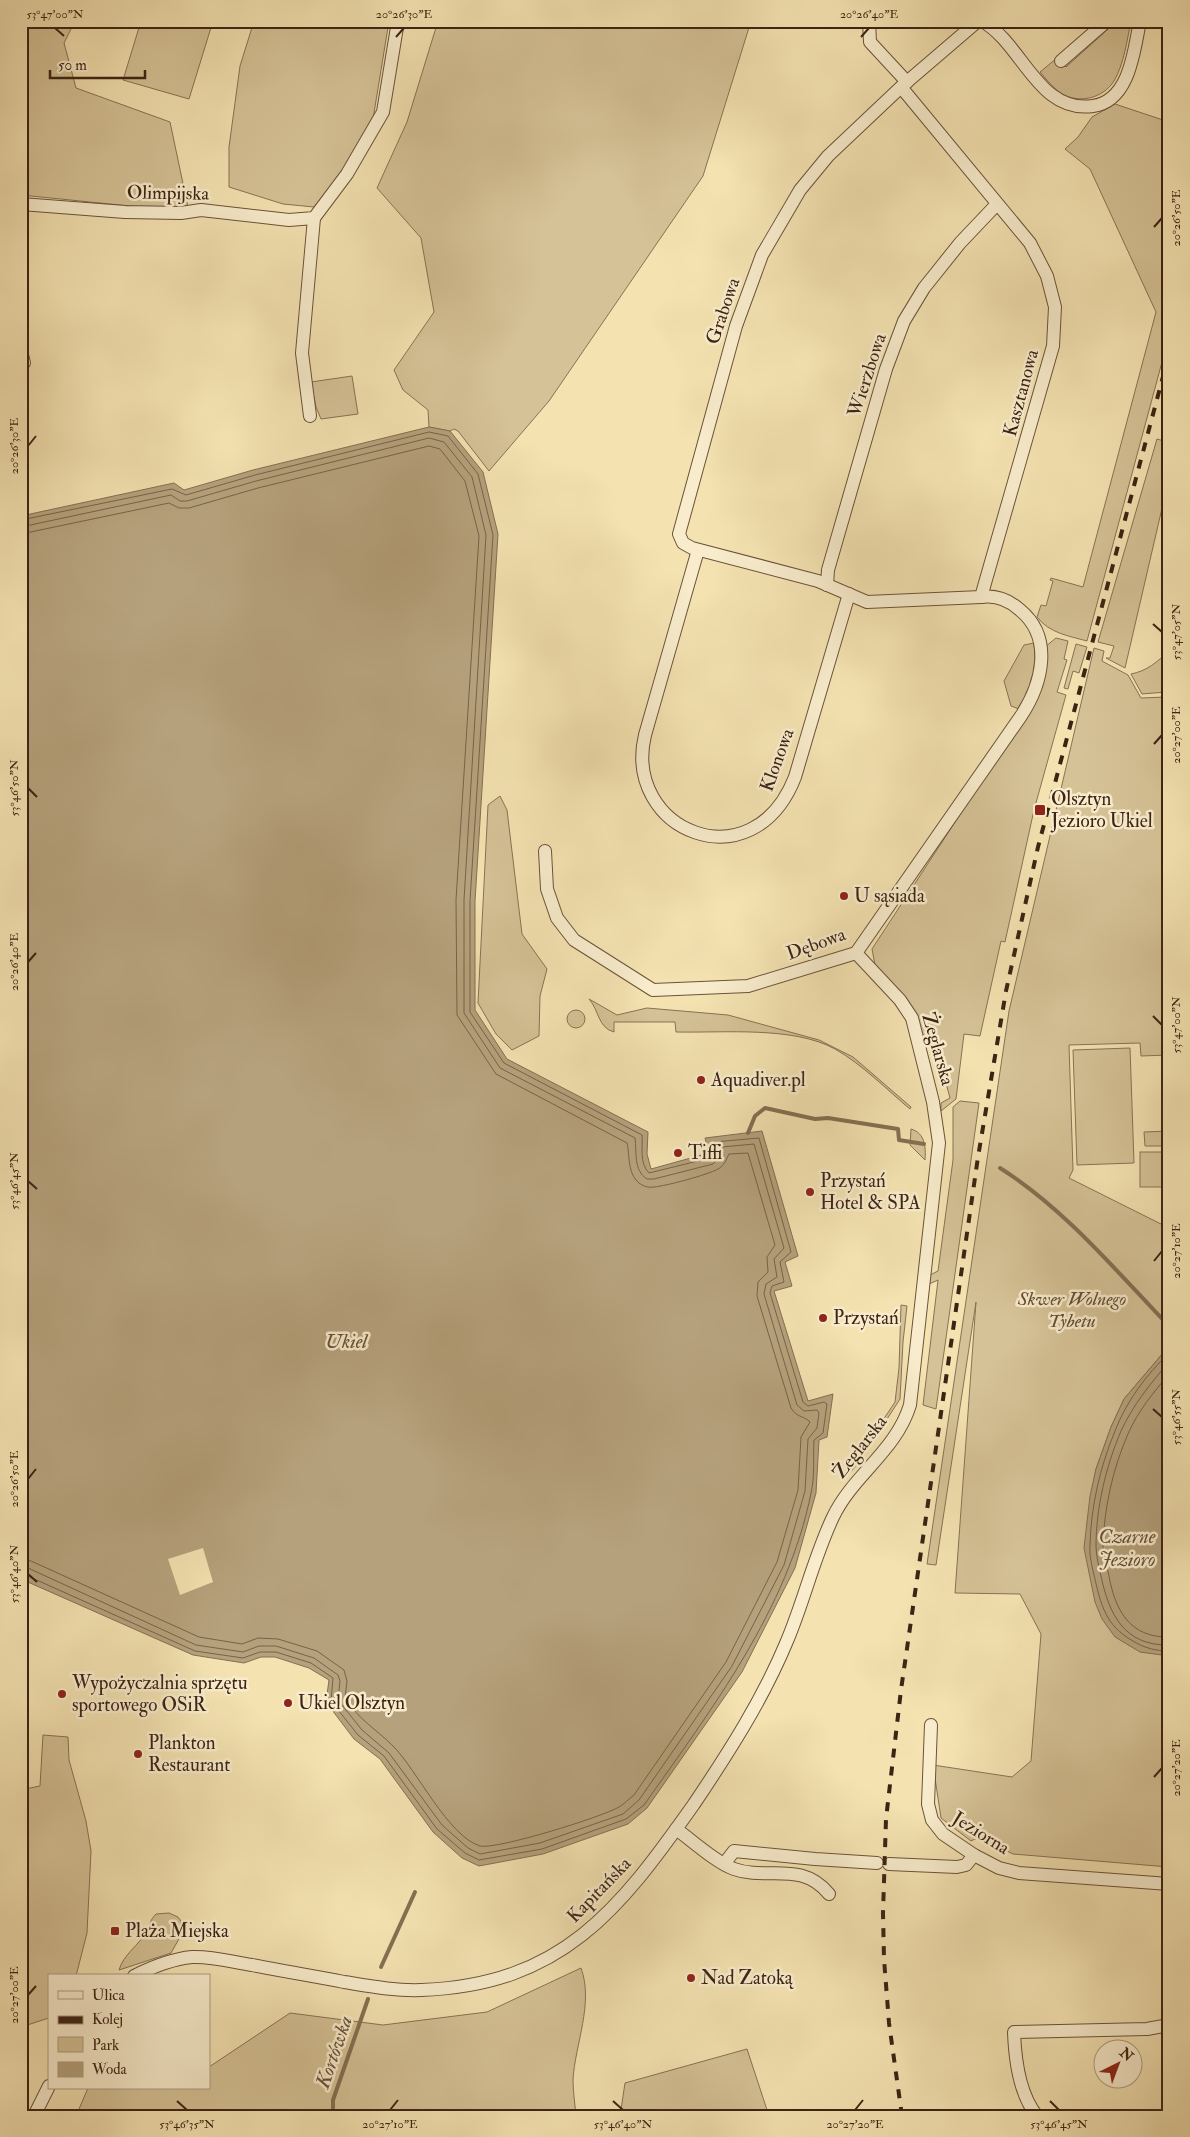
<svg xmlns="http://www.w3.org/2000/svg" width="1190" height="2137" viewBox="0 0 1190 2137" font-family="'IM FELL Double Pica',serif">
	<style>
		.green { fill: #d5c296; stroke: #887255 }
		.water { fill: #b5a17c; stroke: #856f52 }
		.pier { fill: #f4e2b1 }
		.lines { fill: none; stroke-linecap: round; stroke-linejoin: round }
		.shore { stroke: #786248; stroke-width: 1 }
		.stream { stroke: #856f52; stroke-width: 4 }
		.street-casing { stroke: #6a533b; stroke-width: 14 }
		.street { stroke: #f8eccc; stroke-width: 12 }
		.rail { stroke: #3c2314; stroke-width: 4; stroke-dasharray: 9 9; stroke-linecap: butt }
		.ticks { fill: none; stroke: #3c2314; stroke-width: 2 }
		.poi-dot { fill: #8f2418; stroke: #f8eccc; stroke-width: 2 }
		.labels { text-anchor: middle; dominant-baseline: central; stroke-width: 5; stroke-linejoin: round; paint-order: stroke }
		.street-label { font-size: 19px; fill: #3c2314; stroke: #f8eccc }
		.poi-label { font-size: 19px; fill: #3c2314; stroke: #f8eccc; text-anchor: start }
		.park-label { font-size: 19px; font-style: italic; fill: #624b34; stroke: #f8eccc }
		.water-label { font-size: 20px; font-style: italic; fill: #664f38; stroke: #f8eccc }
		.neatline { fill: none; stroke: #3c2314; stroke-width: 2 }
		.ticks-label { font-size: 12px; text-anchor: middle; fill: #3c2314 }
	</style>
	<rect width="100%" height="100%" fill="#f4e2b1"/>
	<filter id="stains"><feTurbulence type="fractalNoise" baseFrequency=".004" numOctaves="4"/><feColorMatrix values="0 0 0 0 .2 0 0 0 0 .09 0 0 0 0 .02 0 0 0 .5 -.17"/></filter>
	<radialGradient id="worn" r=".72"><stop offset=".6" stop-color="#630" stop-opacity="0"/><stop offset="1" stop-color="#630" stop-opacity=".3"/></radialGradient>
	<g class="green">
		<polygon points="21,21 75,21 64,43 76,88 170,122 189,212 21,195"/>
		<polygon points="141,21 213,21 189,99 123,80"/>
		<polygon points="254,21 389,21 373,119 345,169 314,207 283,204 229,187 229,147 240,66"/>
		<polygon points="438,21 751,21 703,176 549,401 489,471 458,431 454,429 450,431 429,427 428,410 403,390 394,370 434,312 421,238 377,188 407,122"/>
		<path d="M1117,21H1131C1127,40 1124,64 1114,81C1103,98 1080,104 1062,94C1054,89 1047,80 1040,72L1057,58L1066,67Z"/>
		<path d="M1115,104L1166,121L1169,120V336L1087,641C1069,636 1049,633 1037,617L1041,605L1046,606L1053,581L1050,580L1051,578L1083,587L1156,312L1090,169L1065,149L1078,137L1092,117Z"/>
		<polygon points="352,376 358,414 321,419 316,407 311,382"/>
		<polygon points="1169,420 1169,478 1125,668 1106,658 1110,658 1114,646 1098,642 1157,439 1164,441"/>
		<polygon points="1056,638 1068,641 1064,659 1067,660 1057,692 1066,695 1034,810 1005,942 1001,941 980,1036 964,1034 956,1099 941,1111 941,1103 950,1098 933,1035 925,1036 921,1033 875,965 872,949 1035,700 1045,647"/>
		<path d="M1034,643C1037,675 1035,681 1019,709L1011,706L1004,681L1024,645Z"/>
		<polygon points="1076,644 1087,647 1079,673 1073,671 1068,689 1064,688"/>
		<path d="M1094,648L1104,651L1102,661L1128,675L1141,698L1166,697V692L1142,694L1131,674C1147,671 1157,662 1169,651V702H1166L1165,709L1169,710V1055L1141,1056L1140,1043L1069,1045L1073,1170L1069,1178L1169,1228V1346L1124,1399L1111,1427L1096,1469L1087,1525L1163,1656H1169V1867L1013,1854L979,1837L971,1841L941,1818L933,1765L1012,1777L1031,1761L1041,1634L1020,1594L955,1593L976,1302L936,1565L927,1564L1009,1011Z"/>
		<polygon points="500,796 507,810 522,934 547,969 540,996 539,1036 512,1050 496,1034 478,1003 488,805"/>
		<path d="M589,999L617,1015L647,1008L728,1015L819,1040L853,1057L911,1107L910,1109C886,1089 863,1065 835,1049C793,1026 724,1033 676,1032L675,1022H614V1032C598,1028 599,1010 589,999Z"/>
		<circle cx="576" cy="1019" r="9"/>
		<polygon points="1130,1048 1134,1163 1077,1165 1073,1050"/>
		<polygon points="960,1101 979,1103 936,1409 923,1405 938,1280 929,1284 930,1275 938,1271 953,1160 953,1107"/>
		<path d="M911,1129C925,1133 926,1147 925,1160L910,1145Z"/>
		<polygon points="1169,1131 1169,1146 1145,1146 1144,1132"/>
		<rect x="1140" y="1152" width="29" height="35"/>
		<polygon points="901,1305 907,1306 903,1342 900,1399 858,1464 843,1480 895,1402 899,1368"/>
		<polygon points="43,1735 68,1737 69,1760 86,1821 91,1851 87,1933 76,1976 49,1976 49,2018 21,2027 21,1774 25,1789 40,1786"/>
		<path d="M169,1913L178,1917L181,1921L180,1937L171,1953L119,1970C123,1955 139,1945 147,1931C151,1924 149,1921 156,1914Z"/>
		<path d="M581,1968C594,2003 575,2044 573,2080C573,2092 575,2104 576,2116H76L88,2088H209V2067L290,2013L383,2025L487,2012Z"/>
		<polygon points="747,2049 769,2116 620,2116 625,2083"/>
	</g>
	<g class="water">
		<polygon points="429,427 450,431 483,472 498,534 475,901 475,1010 507,1059 648,1132 647,1154 651,1169 709,1153 705,1138 762,1131 798,1256 785,1262 792,1286 774,1291 808,1401 833,1394 827,1437 819,1440 816,1493 795,1568 742,1672 647,1808 628,1824 543,1854 479,1866 462,1858 433,1832 380,1759 354,1739 326,1702 329,1680 309,1668 275,1657 261,1657 244,1663 193,1655 21,1579 21,516 174,483 184,490 253,470"/>
		<polygon points="1169,1346 1169,1656 1140,1652 1115,1637 1102,1619 1095,1602 1084,1548 1090,1496 1096,1469 1111,1427 1124,1399"/>
	</g>
	<polygon class="pier" points="203,1548 213,1582 180,1595 168,1559"/>
	<g class="lines">
		<g class="shore">
			<path d="M21,520L172,489L186,495L255,475L429,432L448,436L478,474L493,535L470,901V1012L504,1063L642,1135C643,1147 639,1163 649,1173L710,1158L714,1153L712,1144L714,1142L759,1138L791,1252L780,1262L784,1282L772,1286L770,1293L803,1402L808,1406L824,1402L827,1404L823,1433L814,1440C813,1457 815,1476 811,1493C788,1609 711,1710 644,1805L626,1819L542,1849L479,1860L465,1853L437,1829L384,1756L358,1735L331,1701L333,1678L311,1663L276,1652H260L243,1658L195,1651L21,1573"/>
			<path d="M21,527L171,495L180,501H187L256,481L429,438L444,442L472,477L486,535L464,900V1013L500,1068L635,1138C637,1152 633,1170 647,1179H654L713,1164L719,1158L722,1147L754,1144L784,1248L774,1259L777,1277L766,1284L764,1294L797,1405L804,1411L817,1410L819,1413L817,1428L808,1439L805,1491L784,1565L732,1666L639,1800L623,1814L540,1843L480,1854L468,1848L442,1825L389,1753L362,1730L338,1700L340,1681L338,1675L314,1658L276,1646H259L243,1652L196,1645L28,1568L21,1567"/>
			<path d="M21,534L169,503L179,508H189L258,488L429,446L440,449L465,481L479,536L456,900L457,1015L496,1074L627,1143C630,1155 627,1173 639,1183C643,1186 648,1188 654,1187C666,1186 707,1175 718,1169C724,1166 726,1160 729,1154L748,1153L775,1245L767,1257L768,1272L758,1282L757,1296L791,1408C797,1418 805,1416 810,1422L801,1437L798,1490L777,1562L726,1662L634,1795C629,1799 624,1804 619,1807C602,1817 496,1850 480,1846C448,1836 417,1770 393,1746C375,1728 360,1721 345,1698L347,1681L344,1670L317,1651L278,1639L258,1638L242,1644L199,1637L31,1561L21,1559"/>
			<path d="M1169,1353C1146,1375 1126,1402 1115,1431C1100,1467 1091,1506 1090,1545C1089,1555 1092,1566 1094,1575C1101,1605 1105,1625 1133,1641C1144,1648 1156,1651 1169,1651"/>
			<path d="M1169,1362C1150,1384 1133,1405 1121,1431C1106,1466 1096,1508 1096,1546C1096,1556 1099,1567 1101,1576C1109,1614 1124,1646 1169,1645"/>
			<path d="M1169,1374C1153,1393 1138,1411 1128,1434C1113,1468 1104,1508 1103,1546C1103,1555 1107,1566 1109,1576C1115,1609 1129,1638 1169,1637"/>
		</g>
		<g class="stream">
			<polyline points="748,1133 755,1116 765,1108 815,1119 828,1118 898,1129 899,1140 924,1144"/>
			<path d="M1000,1168C1065,1209 1116,1271 1169,1326"/>
			<polyline points="381,1967 415,1892"/>
			<polyline points="333,2116 333,2100 368,1999"/>
		</g>
		<g class="street-casing">
			<g id="street">
				<polyline points="869,21 870,42 907,82"/>
				<path d="M982,21C1023,44 1038,114 1093,106C1130,101 1134,50 1140,21"/>
				<polyline points="1061,61 1107,21"/>
				<polyline points="901,87 1030,243 1047,276 1055,307 1053,346 981,597 867,602 818,581 692,548 683,543 679,534 736,326 762,255 800,190 828,156 901,87 978,21"/>
				<polyline points="21,204 125,212 181,213 201,210 289,220 314,218 347,174 383,112 398,21"/>
				<polyline points="21,351 24,363"/>
				<polyline points="310,416 302,353 314,218"/>
				<path d="M698,550L645,735C622,831 753,885 795,777L849,594"/>
				<polyline points="827,585 828,570 886,369 904,321 924,288 960,243 997,204"/>
				<path d="M545,851L547,889L557,918L574,940L653,990L748,986L856,953L1021,716C1042,684 1054,638 1020,610C1009,600 996,595 981,597"/>
				<polyline points="931,1725 928,1804 932,1820 943,1834 974,1855 999,1868 1019,1873 1169,1884"/>
				<path d="M676,1829C693,1841 715,1862 734,1869C767,1881 801,1860 829,1894"/>
				<polyline points="724,1864 734,1851 815,1859 877,1863"/>
				<polyline points="889,1864 957,1867 966,1865 974,1855"/>
				<path d="M134,1976C152,1967 171,1959 192,1957C211,1956 233,1962 252,1965C282,1971 313,1976 344,1982C369,1986 395,1991 421,1990C562,1985 619,1910 694,1804C729,1752 763,1699 787,1641C804,1601 814,1557 833,1517C853,1475 896,1451 910,1405L939,1143L933,1102L912,1018L900,1000L856,953"/>
				<polyline points="34,2116 49,2086"/>
				<path d="M1037,2116C1019,2094 1015,2060 1014,2032L1147,2029L1169,2025"/>
			</g>
		</g>
		<use href="#street" class="street"/>
		<polyline class="rail" points="902,2116 889,2023 884,1959 883,1913 886,1819 901,1690 978,1157 1006,991 1038,847 1169,354"/>
	</g>
	<path class="ticks" d="M55,28L64,36M396,37L404,28M861,37L869,28M1154,227L1162,218M28,446L36,436M1153,624L1162,632M1154,744L1162,735M28,788L37,797M28,962L36,953M1153,1016L1162,1025M28,1181L37,1189M1154,1261L1162,1251M1153,1409L1162,1417M28,1479L36,1469M28,1574L37,1582M1154,1777L1162,1768M28,1995L36,1986M177,2101L187,2110M613,2101L623,2110M1050,2101L1059,2110M390,2110L398,2100M855,2110L863,2100"/>
	<g class="poi-dot">
		<rect x="1034" y="804" width="12" height="12" rx="2.5"/>
		<circle cx="844" cy="896" r="5"/>
		<circle cx="701" cy="1080" r="5"/>
		<circle cx="678" cy="1153" r="5"/>
		<circle cx="810" cy="1192" r="5"/>
		<circle cx="823" cy="1318" r="5"/>
		<circle cx="62" cy="1694" r="5"/>
		<circle cx="288" cy="1703" r="5"/>
		<circle cx="138" cy="1754" r="5"/>
		<rect x="110" y="1926" width="10" height="10" rx="2.5"/>
		<circle cx="691" cy="1978" r="5"/>
	</g>
	<g class="labels">
		<g class="street-label">
			<text transform="translate(168 193) rotate(1)">Olimpijska</text>
			<text transform="translate(723 311) rotate(-71)">Grabowa</text>
			<text transform="translate(867 375) rotate(-72)">Wierzbowa</text>
			<text transform="translate(1021 393) rotate(-75)">Kasztanowa</text>
			<text transform="translate(777 760) rotate(-70)">Klonowa</text>
			<text transform="translate(816 944) rotate(-20)">Dębowa</text>
			<text transform="translate(938 1049) rotate(74)">Żeglarska</text>
			<text transform="translate(860 1447) rotate(-52)">Żeglarska</text>
			<text transform="translate(981 1833) rotate(32)">Jeziorna</text>
			<text transform="translate(599 1890) rotate(-46)">Kapitańska</text>
		</g>
		<g class="poi-label">
			<text x="1051" y="799">Olsztyn<tspan x="1051" dy="22">Jezioro Ukiel</tspan></text>
			<text x="854" y="896">U sąsiada</text>
			<text x="711" y="1080">Aquadiver.pl</text>
			<text x="688" y="1153">Tiffi</text>
			<text x="820" y="1181">Przystań<tspan x="820" dy="22">Hotel &amp; SPA</tspan></text>
			<text x="833" y="1318">Przystań</text>
			<text x="72" y="1683">Wypożyczalnia sprzętu<tspan x="72" dy="22">sportowego OSiR</tspan></text>
			<text x="298" y="1703">Ukiel Olsztyn</text>
			<text x="148" y="1743">Plankton<tspan x="148" dy="22">Restaurant</tspan></text>
			<text x="125" y="1931">Plaża Miejska</text>
			<text x="701" y="1978">Nad Zatoką</text>
		</g>
		<g class="park-label">
			<text x="1072" y="1299">Skwer Wolnego<tspan x="1072" dy="22">Tybetu</tspan></text>
		</g>
		<g class="water-label">
			<text x="346" y="1341">Ukiel</text>
			<text x="1127" y="1536">Czarne<tspan x="1127" dy="23">Jezioro</tspan></text>
			<text transform="translate(334 2052) rotate(-71)">Kortówka</text>
		</g>
	</g>
	<rect width="1190" height="2137" fill="none" stroke="#f4e2b1" stroke-width="55"/>
	<rect x="48" y="1974" width="162" height="115" fill="#f8eccc" stroke="#ad9c82"/>
	<rect x="58" y="1991" width="25" height="8" fill="#f8eccc" stroke="#ad9c82"/>
	<text x="92" y="2000" font-size="15" fill="#3c2314">Ulica</text>
	<rect x="58" y="2016" width="25" height="8" fill="#3c2314" stroke="#ad9c82"/>
	<text x="92" y="2024" font-size="15" fill="#3c2314">Kolej</text>
	<rect x="58" y="2037" width="25" height="15" fill="#d5c296" stroke="#ad9c82"/>
	<text x="92" y="2050" font-size="15" fill="#3c2314">Park</text>
	<rect x="58" y="2062" width="25" height="15" fill="#b5a17c" stroke="#ad9c82"/>
	<text x="92" y="2074" font-size="15" fill="#3c2314">Woda</text>
	<g transform="translate(1118 2064) rotate(42)"><circle r="24" fill="#f8eccc" stroke="#ad9c82"/>
	<path d="M0-4L9 19L0 12L-9 19Z" fill="#8f2418"/>
	<text y="-8" font-size="14" font-weight="bold" text-anchor="middle" fill="#3c2314">N</text>
	</g>
	<path d="M50 70v8h95v-8" fill="none" stroke="#3c2314" stroke-width="2.5"/>
	<text x="58" y="70" font-size="15" fill="#3c2314" stroke="#f8eccc" stroke-width="4" paint-order="stroke">50 m</text>
	<rect x="28" y="28" width="1134" height="2082" class="neatline"/>
	<g class="ticks-label">
		<text x="55" y="18">53°47'00"N</text>
		<text x="404" y="18">20°26'30"E</text>
		<text x="869" y="18">20°26'40"E</text>
		<text transform="translate(1176 218) rotate(-90)" y="4">20°26'50"E</text>
		<text transform="translate(14 446) rotate(-90)" y="4">20°26'30"E</text>
		<text transform="translate(1176 632) rotate(-90)" y="4">53°47'05"N</text>
		<text transform="translate(1176 735) rotate(-90)" y="4">20°27'00"E</text>
		<text transform="translate(14 788) rotate(-90)" y="4">53°46'50"N</text>
		<text transform="translate(14 962) rotate(-90)" y="4">20°26'40"E</text>
		<text transform="translate(1176 1025) rotate(-90)" y="4">53°47'00"N</text>
		<text transform="translate(14 1181) rotate(-90)" y="4">53°46'45"N</text>
		<text transform="translate(1176 1251) rotate(-90)" y="4">20°27'10"E</text>
		<text transform="translate(1176 1417) rotate(-90)" y="4">53°46'55"N</text>
		<text transform="translate(14 1479) rotate(-90)" y="4">20°26'50"E</text>
		<text transform="translate(14 1574) rotate(-90)" y="4">53°46'40"N</text>
		<text transform="translate(1176 1768) rotate(-90)" y="4">20°27'20"E</text>
		<text transform="translate(14 1995) rotate(-90)" y="4">20°27'00"E</text>
		<text x="187" y="2128">53°46'35"N</text>
		<text x="390" y="2128">20°27'10"E</text>
		<text x="623" y="2128">53°46'40"N</text>
		<text x="855" y="2128">20°27'20"E</text>
		<text x="1059" y="2128">53°46'45"N</text>
	</g>
	<rect width="100%" height="100%" filter="url(#stains)"/>
	<rect width="100%" height="100%" fill="url(#worn)"/>
</svg>
